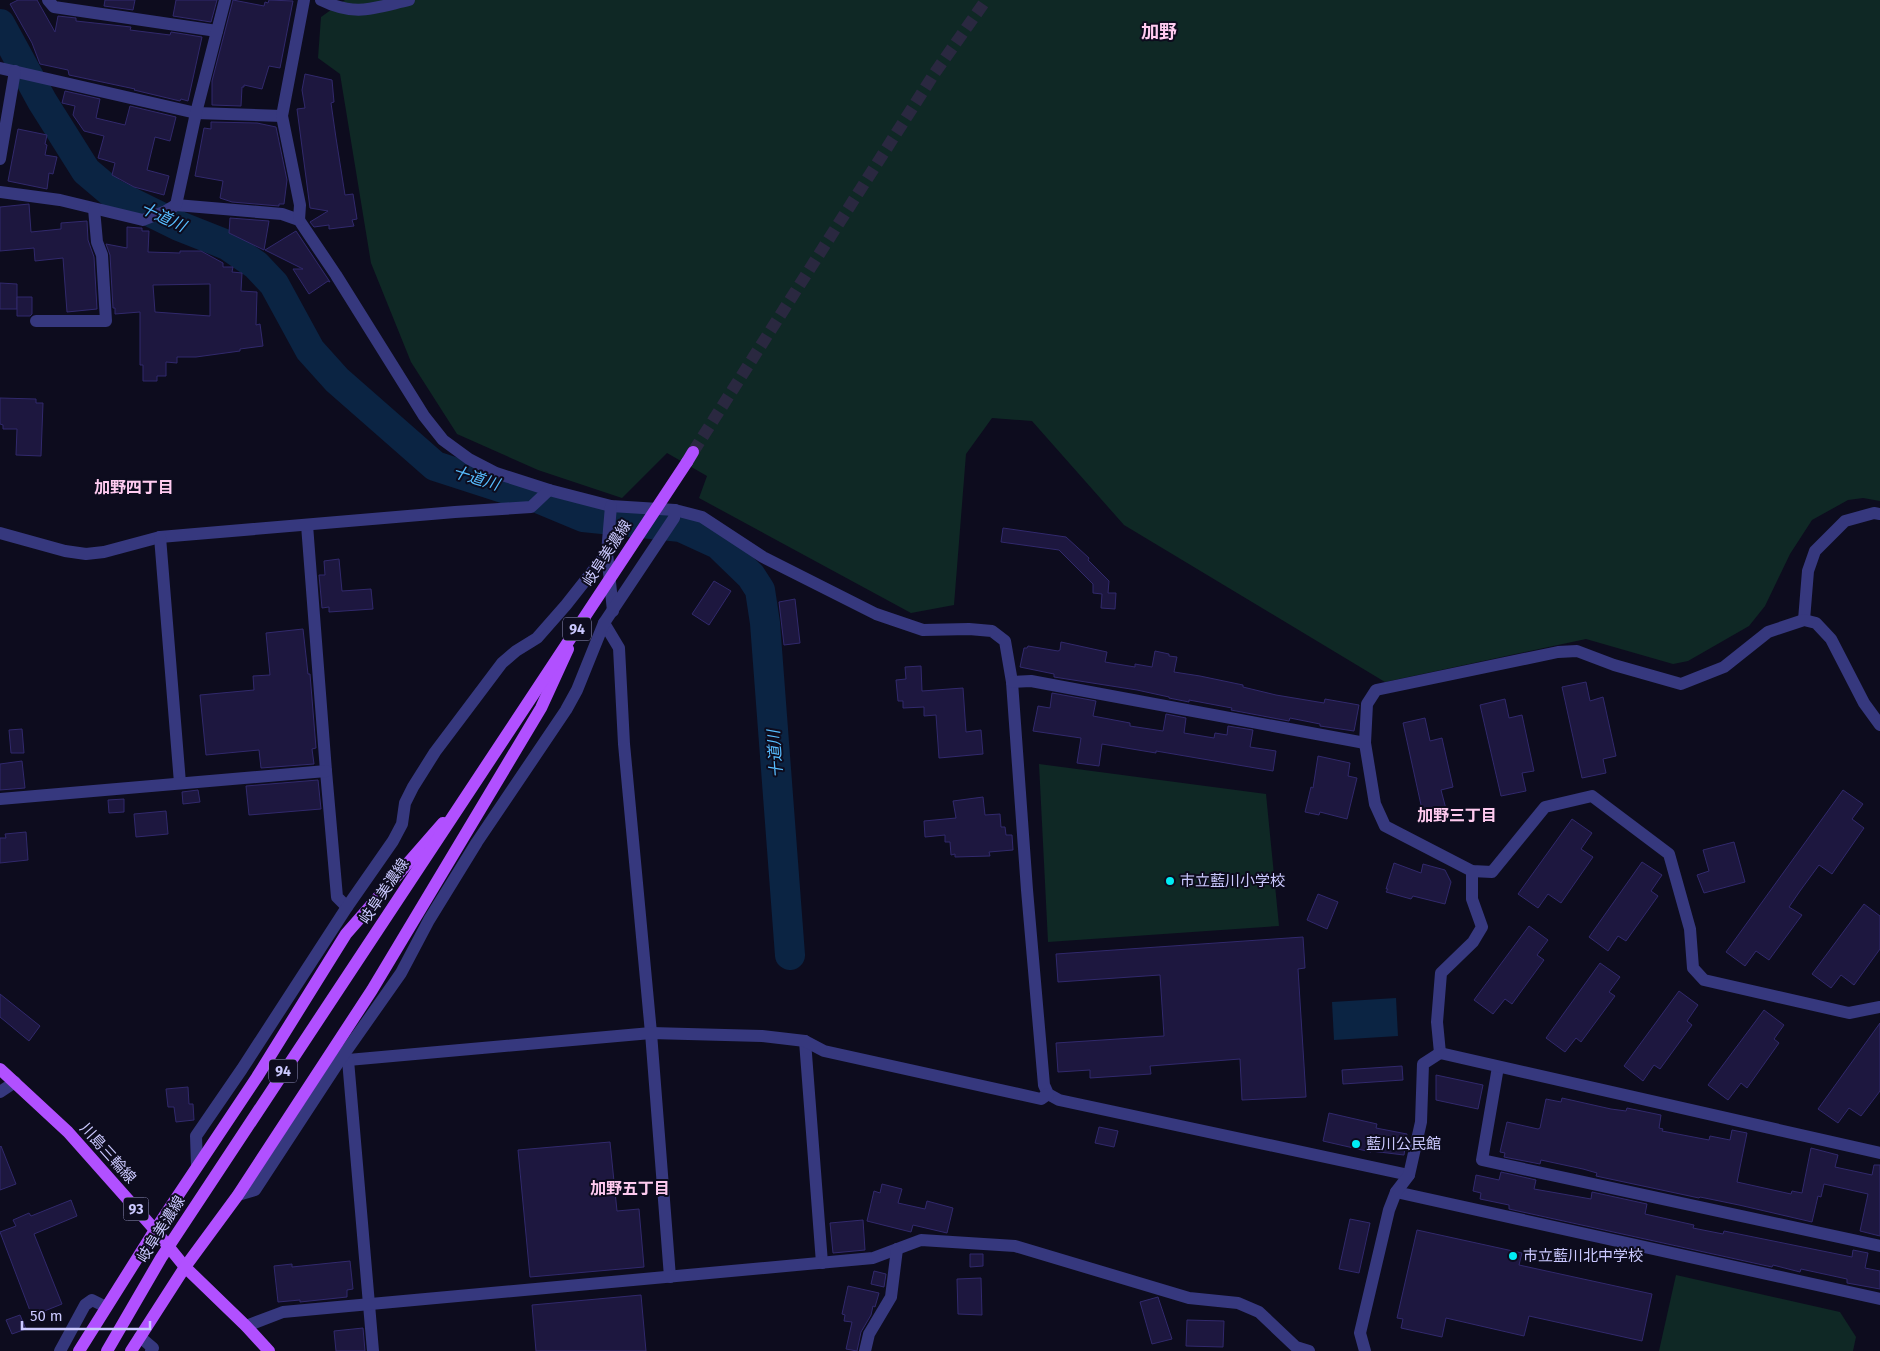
<svg xmlns="http://www.w3.org/2000/svg" width="1880" height="1351" viewBox="0 0 1880 1351" font-family="'Fira Sans','Noto Sans JP',sans-serif">
	<style>
		.green { fill: #0f2825 }
		.water { fill: #0b2443 }
		.lines { fill: none; stroke-linecap: round; stroke-linejoin: round }
		.river { stroke: #0b2443; stroke-width: 30 }
		.building { fill: #1d173f; stroke: #31296c; fill-rule: evenodd }
		.primary-tunnel { stroke: #2a2840; stroke-width: 12; stroke-dasharray: 12 6; stroke-linecap: butt }
		.minor { stroke: #36387e; stroke-width: 12 }
		.primary { stroke: #b150ff; stroke-width: 12 }
		.primary-bridge { stroke: #b150ff; stroke-width: 12 }
		.poi-dot { fill: #00edf4; stroke: #0d0c1e; stroke-width: 2 }
		.labels { text-anchor: middle; dominant-baseline: central; stroke-width: 4; stroke-linejoin: round; paint-order: stroke }
		.shield { fill: #0d0c1e; stroke: #9290bc; stroke-width: 1 }
		.shield-label { font-size: 14px; font-weight: bold; fill: #cbc9ff }
		.street-label { font-size: 15px; fill: #cbc9ff; stroke: #0d0c1e }
		.poi-label { font-size: 15px; fill: #cbc9ff; stroke: #0d0c1e; text-anchor: start }
		.water-label { font-size: 16px; font-style: italic; fill: #57bdff; stroke: #0d0c1e }
		.neighbourhood-label { font-size: 16px; font-weight: bold; fill: #ffcbf0; stroke: #0d0c1e }
		.quarter-label { font-size: 18px; font-weight: bold; fill: #ffcbf0; stroke: #0d0c1e }
	</style>
	<rect width="100%" height="100%" fill="#0d0c1e"/>
	<g class="green">
		<polygon points="345,0 1880,0 1880,501 1863,498 1848,500 1812,520 1790,554 1765,606 1749,626 1688,661 1673,664 1586,639 1385,682 1124,525 1032,421 992,418 966,454 954,605 911,613 699,498 707,476 667,453 622,498 538,470 457,434 411,362 371,263 340,74 318,58 321,17"/>
		<polygon points="1039,764 1266,794 1279,926 1048,942"/>
		<polygon points="1676,1275 1840,1312 1856,1337 1853,1351 1659,1351"/>
	</g>
	<polygon class="water" points="1396,998 1398,1036 1334,1040 1332,1002"/>
	<g class="lines">
		<polyline class="river" points="0,24 42,101 86,171 112,193 179,226 227,245 256,265 274,284 310,350 337,380 435,466 522,494 528,494 583,517 681,527 718,544 751,576 760,590 765,623 790,955"/>
	</g>
	<g class="building">
		<polygon points="18,0 37,0 55,32 58,16 76,18 76,21 131,27 130,30 170,35 171,32 202,37 188,101 181,99 180,101 134,90 135,89 69,75 68,70 40,64 32,43 10,4"/>
		<polygon points="105,0 135,0 133,10 104,6"/>
		<polygon points="176,0 217,0 211,22 173,16"/>
		<polygon points="233,0 264,6 265,2 268,3 269,0 293,1 280,68 269,66 262,89 244,85 244,87 242,87 241,106 212,105 212,81"/>
		<polygon points="305,74 332,80 334,102 331,103 336,138 345,195 353,194 357,219 352,220 354,226 329,229 329,225 314,227 310,222 328,211 310,208 297,109 305,108 302,90"/>
		<polygon points="65,91 100,99 96,118 125,125 130,106 176,117 170,141 155,137 147,170 169,176 164,195 134,187 112,175 115,163 98,158 104,136 84,131 73,115 75,106 62,103"/>
		<polygon points="211,122 257,123 276,127 287,180 284,204 279,204 279,206 232,202 220,198 223,181 195,176 204,128 211,129"/>
		<polygon points="18,129 47,135 45,144 47,145 45,155 57,157 53,174 49,173 47,189 8,181"/>
		<polygon points="29,204 31,232 61,229 61,223 87,221 88,240 94,257 97,309 67,312 63,258 35,261 34,248 0,251 0,207"/>
		<polygon points="230,218 269,221 264,250 229,233"/>
		<path d="M127,227L140,228H142V231H149L148,252L180,253V251H201L223,263V267H233L232,272L242,273L241,291L257,292L256,325L260,324L263,346L240,349V351L196,357H177V363L166,362V376H157V381H143V365H140V312L115,314V308H113L110,255L106,244L127,248ZM210,284V316L155,312L153,285Z"/>
		<polygon points="296,231 330,282 328,281 309,294 293,269 303,269 265,250"/>
		<polygon points="0,283 17,284 17,309 0,309"/>
		<polygon points="17,297 32,297 32,314 30,316 17,316"/>
		<polygon points="0,398 36,399 36,403 43,403 41,456 16,455 17,429 3,429 3,425 0,424"/>
		<polygon points="1003,528 1066,537 1089,558 1088,560 1109,581 1108,593 1116,593 1115,609 1101,608 1102,594 1093,593 1093,584 1059,550 1001,542"/>
		<polygon points="339,559 342,591 371,589 373,609 329,612 329,607 322,608 319,575 325,575 324,561"/>
		<polygon points="714,581 731,591 709,625 692,614"/>
		<polygon points="795,599 800,643 784,645 779,602"/>
		<polygon points="303,629 308,674 310,674 316,748 312,749 314,764 261,768 259,750 206,755 200,695 254,690 253,676 270,675 266,633"/>
		<polygon points="1061,642 1107,652 1105,662 1135,667 1135,664 1152,667 1155,651 1169,654 1169,656 1177,657 1174,672 1200,676 1243,685 1243,687 1276,695 1324,703 1325,699 1359,705 1354,731 1320,726 1320,724 1290,718 1289,721 1231,710 1232,708 1189,700 1189,702 1169,698 1169,697 1137,690 1054,677 1054,674 1020,667 1024,648 1027,648 1028,646 1058,651 1060,650"/>
		<polygon points="921,666 922,691 963,688 966,732 981,730 983,754 939,758 936,715 924,716 924,707 903,708 903,701 898,701 896,680 906,679 905,667"/>
		<polygon points="1586,682 1590,701 1603,697 1616,756 1603,759 1606,773 1582,778 1562,687"/>
		<polygon points="1052,693 1096,701 1093,716 1130,723 1130,726 1163,731 1166,714 1186,718 1184,733 1214,738 1215,733 1227,735 1228,726 1253,730 1250,747 1276,751 1273,771 1156,751 1156,753 1102,744 1099,766 1077,763 1081,738 1033,731 1038,706 1050,708"/>
		<polygon points="1505,699 1509,718 1522,715 1534,771 1522,773 1526,791 1501,796 1480,705"/>
		<polygon points="1425,718 1430,741 1442,738 1453,787 1441,790 1446,809 1423,814 1403,723"/>
		<polygon points="22,729 24,753 11,753 9,730"/>
		<polygon points="1318,756 1350,763 1348,776 1357,778 1347,819 1320,812 1319,815 1305,812 1311,787 1313,788"/>
		<polygon points="22,761 25,788 0,790 0,764"/>
		<polygon points="318,780 321,809 249,815 246,786"/>
		<polygon points="198,790 200,802 183,804 182,792"/>
		<polygon points="1843,790 1863,804 1852,819 1864,828 1832,874 1819,865 1800,891 1789,907 1802,915 1769,960 1756,951 1745,966 1726,952"/>
		<polygon points="983,797 985,815 1000,814 1001,827 1005,827 1006,835 1012,835 1013,850 989,852 990,856 955,857 955,854 951,855 950,842 945,842 945,835 925,837 924,821 956,818 953,801"/>
		<polygon points="124,799 124,812 109,813 108,800"/>
		<polygon points="166,811 168,834 136,837 134,814"/>
		<polygon points="1572,819 1592,833 1581,849 1593,857 1561,903 1548,894 1538,908 1518,894"/>
		<polygon points="26,832 28,860 0,863 0,838 6,838 5,834"/>
		<polygon points="1734,842 1745,882 1704,893 1697,875 1709,871 1703,850"/>
		<polygon points="1642,862 1662,875 1651,891 1658,896 1626,941 1618,936 1608,951 1589,937"/>
		<polygon points="1394,863 1421,873 1423,864 1445,870 1451,882 1445,904 1413,896 1411,899 1386,892 1388,889 1386,889"/>
		<polygon points="1318,894 1338,902 1327,929 1307,920"/>
		<polygon points="1864,904 1880,916 1880,949 1854,985 1841,975 1831,988 1812,974"/>
		<polygon points="1529,926 1548,940 1537,955 1544,960 1512,1004 1505,999 1493,1014 1474,1000"/>
		<polygon points="1303,937 1305,968 1298,969 1306,1097 1242,1100 1240,1059 1150,1066 1151,1074 1090,1078 1090,1070 1058,1072 1056,1043 1164,1036 1160,975 1058,982 1056,954"/>
		<polygon points="1600,963 1620,977 1609,992 1615,996 1581,1042 1576,1038 1565,1052 1546,1038"/>
		<polygon points="1679,991 1698,1005 1687,1021 1692,1025 1660,1069 1654,1065 1643,1081 1624,1066"/>
		<polygon points="0,994 40,1026 29,1041 0,1017"/>
		<polygon points="1764,1010 1784,1025 1774,1039 1779,1043 1747,1088 1741,1083 1728,1100 1708,1085"/>
		<polygon points="1880,1023 1880,1091 1861,1116 1849,1108 1838,1123 1818,1109"/>
		<polygon points="1402,1066 1403,1080 1343,1084 1342,1070"/>
		<polygon points="1436,1075 1483,1085 1478,1109 1436,1100"/>
		<polygon points="188,1087 189,1104 193,1104 194,1120 176,1122 174,1107 168,1107 166,1089"/>
		<polygon points="1562,1098 1611,1109 1626,1111 1627,1108 1661,1115 1659,1128 1663,1129 1662,1131 1709,1140 1710,1136 1730,1140 1732,1130 1747,1133 1737,1182 1791,1194 1792,1191 1802,1193 1811,1148 1838,1155 1835,1167 1872,1175 1874,1165 1880,1165 1880,1236 1860,1231 1868,1194 1824,1184 1821,1197 1818,1196 1812,1222 1739,1205 1700,1197 1699,1198 1596,1176 1597,1173 1583,1169 1541,1160 1540,1164 1504,1157 1505,1153 1500,1152 1507,1122 1538,1129 1540,1128 1546,1099 1561,1102"/>
		<polygon points="1329,1113 1377,1124 1376,1128 1407,1134 1404,1155 1371,1151 1371,1152 1323,1141"/>
		<polygon points="1099,1127 1118,1131 1114,1147 1095,1143"/>
		<polygon points="610,1142 617,1211 639,1209 644,1267 530,1277 518,1150"/>
		<polygon points="1,1146 16,1184 0,1190 0,1147"/>
		<polygon points="1501,1172 1536,1180 1534,1189 1591,1199 1592,1192 1647,1204 1645,1214 1694,1225 1693,1228 1723,1234 1724,1231 1852,1257 1853,1250 1868,1253 1865,1268 1880,1271 1880,1289 1847,1283 1847,1279 1801,1269 1800,1272 1773,1265 1772,1267 1509,1209 1509,1205 1480,1199 1481,1193 1473,1191 1476,1175 1499,1180"/>
		<polygon points="882,1184 902,1189 898,1203 925,1209 927,1201 953,1208 947,1233 913,1225 911,1232 867,1221 874,1191 880,1193"/>
		<polygon points="71,1200 77,1216 34,1234 62,1304 32,1316 0,1232 16,1226 13,1220 29,1213 31,1216"/>
		<polygon points="1350,1219 1370,1223 1359,1273 1339,1269"/>
		<polygon points="863,1220 865,1250 833,1253 830,1223"/>
		<polygon points="1417,1230 1522,1253 1519,1265 1652,1294 1642,1341 1529,1316 1524,1336 1446,1318 1442,1337 1401,1328 1403,1319 1397,1318"/>
		<polygon points="970,1254 983,1254 983,1266 970,1267"/>
		<polygon points="350,1261 353,1289 347,1290 347,1297 300,1302 300,1300 278,1302 274,1266 292,1264 292,1267"/>
		<polygon points="874,1271 886,1274 884,1287 871,1284"/>
		<polygon points="981,1278 982,1315 958,1314 957,1279"/>
		<polygon points="848,1286 879,1293 875,1307 873,1306 871,1315 861,1332 857,1351 846,1349 852,1322 844,1321 845,1315 842,1314"/>
		<polygon points="641,1295 646,1351 536,1351 532,1305"/>
		<polygon points="1158,1297 1172,1339 1152,1344 1140,1302"/>
		<polygon points="20,1315 26,1329 12,1334 6,1320"/>
		<polygon points="1187,1320 1224,1321 1223,1347 1186,1346"/>
		<polygon points="363,1328 365,1351 336,1351 334,1331"/>
	</g>
	<g class="lines">
		<polyline class="primary-tunnel" points="693,452 934,74 986,0"/>
		<g class="minor">
			<polyline points="48,0 54,7 217,31"/>
			<path d="M321,0C355,17 374,8 409,0"/>
			<polyline points="0,68 196,113 282,116"/>
			<polyline points="0,159 15,71"/>
			<polyline points="0,192 60,200 143,220 166,211 176,205 282,214 299,220 336,275 424,416 443,440 469,459 496,473 549,490 611,506 675,510 702,517 763,557 876,614 923,630 969,629 992,631 1005,641 1012,682 1027,890 1044,1085 1048,1094 1059,1100 1409,1175"/>
			<polyline points="176,205 196,113 225,0"/>
			<polyline points="299,220 300,205 282,116 304,0"/>
			<polyline points="36,321 106,321 102,255 97,242 94,209"/>
			<polyline points="611,506 607,553 613,611"/>
			<polyline points="307,525 326,771 337,897 347,907"/>
			<polyline points="0,533 65,551 86,554 104,552 160,537 455,512 531,507 549,490"/>
			<polyline points="160,537 180,783"/>
			<polyline points="1804,620 1808,571 1815,551 1845,521 1874,513 1880,514"/>
			<polyline points="604,623 619,648 624,744 651,1033 670,1277"/>
			<polyline points="1012,682 1031,681 1365,743"/>
			<polyline points="1880,725 1864,703 1831,639 1816,623 1804,620 1768,632 1724,667 1681,684 1614,665 1577,651 1558,652 1376,690 1367,704 1365,743 1375,804 1385,826 1472,871 1492,872 1545,807 1592,796 1669,854 1690,929 1693,968 1704,980 1849,1013 1880,1007"/>
			<polyline points="0,799 326,771"/>
			<polyline points="805,1041 822,1263"/>
			<polyline points="1440,1053 1437,1022 1441,973 1473,942 1482,927 1472,899 1472,871"/>
			<polyline points="342,1057 348,1060 651,1033 762,1036 805,1041 824,1051 1041,1099 1048,1094"/>
			<polyline points="348,1060 373,1351"/>
			<polyline points="1498,1067 1482,1160 1880,1246"/>
			<polyline points="0,1092 15,1082"/>
			<polyline points="197,1165 196,1136 242,1069 347,907 393,841 402,824 405,803 413,787 435,752 502,663 516,651 537,638 566,605 607,553"/>
			<polyline points="1396,1192 1880,1299"/>
			<polyline points="238,1195 255,1190 342,1057 401,973 429,920 477,842 566,710 577,690 604,623 674,518 675,510"/>
			<polyline points="246,1326 283,1312 873,1258 921,1240 1015,1246 1189,1298 1238,1303 1259,1312 1296,1347 1309,1351"/>
			<polyline points="140,1337 153,1348 151,1351"/>
			<polyline points="60,1351 85,1305 92,1300 106,1307"/>
			<polyline points="865,1351 869,1334 891,1297 897,1249"/>
			<polyline points="1365,1351 1360,1333 1389,1210 1396,1192 1409,1175 1421,1122 1423,1064 1440,1053 1880,1153"/>
		</g>
		<g class="primary">
			<polyline points="687,462 693,452"/>
			<polyline points="0,1069 68,1132 155,1230 185,1267 246,1326 269,1351"/>
			<polyline points="79,1351 155,1230 257,1077 346,934 443,823"/>
			<polyline points="131,1351 185,1267 238,1195 372,990 541,708 568,649"/>
		</g>
		<polyline class="primary-bridge" points="107,1351 161,1258 687,462"/>
	</g>
	<g class="poi-dot">
		<circle cx="1170" cy="881" r="5"/>
		<circle cx="1356" cy="1144" r="5"/>
		<circle cx="1513" cy="1256" r="5"/>
	</g>
	<g class="labels">
		<g class="shield">
			<rect x="563" y="617.5" width="28" height="23" rx="4"/>
			<rect x="269" y="1059.5" width="28" height="23" rx="4"/>
			<rect x="123.5" y="1197.5" width="25" height="23" rx="4"/>
		</g>
		<g class="shield-label">
			<text x="577" y="629">94</text>
			<text x="283" y="1071">94</text>
			<text x="136" y="1209">93</text>
		</g>
		<g class="street-label">
			<text transform="translate(607 553) rotate(-57)">岐阜美濃線</text>
			<text transform="translate(384 891) rotate(-56)">岐阜美濃線</text>
			<text transform="translate(108 1153) rotate(48)">川島三輪線</text>
			<text transform="translate(161 1229) rotate(-58)">岐阜美濃線</text>
		</g>
		<g class="poi-label">
			<text x="1180" y="881">市立藍川小学校</text>
			<text x="1366" y="1144">藍川公民館</text>
			<text x="1523" y="1256">市立藍川北中学校</text>
		</g>
		<g class="water-label">
			<text transform="translate(163 217) rotate(25)">十道川</text>
			<text transform="translate(476 478) rotate(17)">十道川</text>
			<text transform="translate(775 754) rotate(-94)">十道川</text>
		</g>
		<g class="neighbourhood-label">
			<text x="134" y="487">加野四丁目</text>
			<text x="1457" y="815">加野三丁目</text>
			<text x="630" y="1188">加野五丁目</text>
		</g>
		<g class="quarter-label">
			<text x="1159" y="32">加野</text>
		</g>
	</g>
	<path d="M22 1321v8h128v-8" fill="none" stroke="#cbc9ff" stroke-width="2.5"/>
	<text x="30" y="1321" font-size="15" fill="#cbc9ff" stroke="#0d0c1e" stroke-width="4" paint-order="stroke">50 m</text>
</svg>
